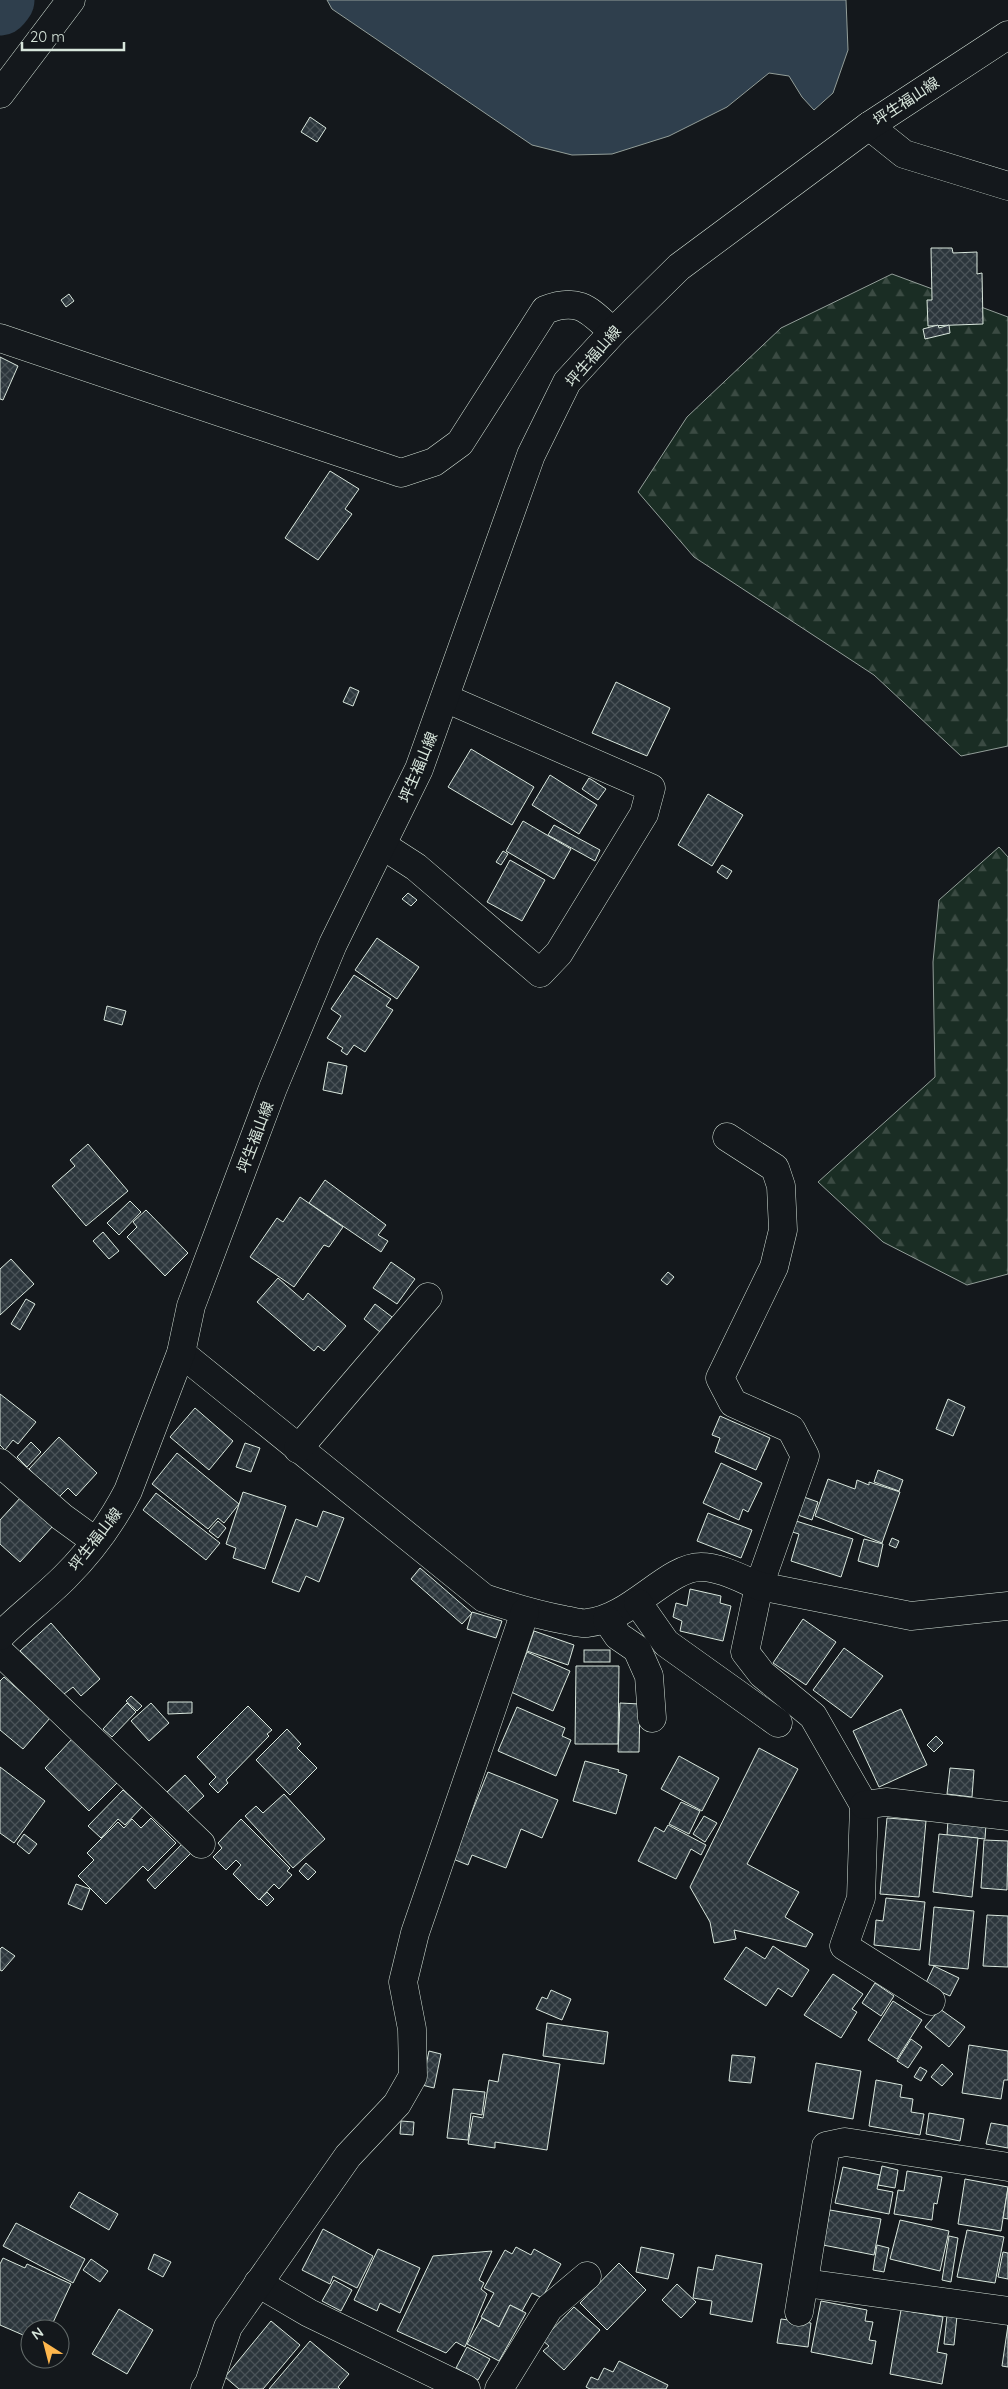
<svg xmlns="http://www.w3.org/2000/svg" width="1008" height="2389" viewBox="0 0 1008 2389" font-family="Quicksand,'Noto Sans JP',sans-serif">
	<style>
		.forest { fill: url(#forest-firs); stroke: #939e99 }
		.water { fill: #2f3f4d; stroke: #939e99 }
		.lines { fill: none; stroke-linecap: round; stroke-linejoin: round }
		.river { stroke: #2f3f4d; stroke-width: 61 }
		.building { fill: url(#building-cross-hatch); stroke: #d8e6dc }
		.minor-casing { stroke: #d8e6dc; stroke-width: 29 }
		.secondary-casing { stroke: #d8e6dc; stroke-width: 29 }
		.minor { stroke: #14181c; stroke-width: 28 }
		.secondary { stroke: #14181c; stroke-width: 28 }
		.labels { text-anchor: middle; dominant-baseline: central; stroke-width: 4; stroke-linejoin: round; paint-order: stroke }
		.street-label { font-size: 15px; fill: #d8e6dc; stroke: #14181c }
	</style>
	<defs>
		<pattern id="forest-firs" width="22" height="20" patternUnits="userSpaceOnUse" patternTransform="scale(1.25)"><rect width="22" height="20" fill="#1a2d24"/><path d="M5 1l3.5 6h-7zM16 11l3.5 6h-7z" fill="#3b4b43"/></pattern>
		<pattern id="building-cross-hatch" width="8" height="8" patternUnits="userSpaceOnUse" patternTransform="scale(1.25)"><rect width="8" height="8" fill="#2c363c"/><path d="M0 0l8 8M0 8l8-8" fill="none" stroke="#4a5358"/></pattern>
	</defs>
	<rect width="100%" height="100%" fill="#14181c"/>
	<g class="forest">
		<polygon points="892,274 1008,317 1008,746 961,756 874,675 694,557 638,492 687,417 781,328"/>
		<polygon points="999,847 1008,857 1008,1274 967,1285 883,1242 818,1182 935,1077 933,962 939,900"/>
	</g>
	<polygon class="water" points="327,0 846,0 848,50 833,93 814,110 802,97 789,76 769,73 727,107 669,136 612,154 572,155 532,145 332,9"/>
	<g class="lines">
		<polyline class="river" points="0,5 4,0"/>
	</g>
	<g class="building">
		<polygon points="310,117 326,128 317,142 301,132"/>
		<polygon points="931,248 952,248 953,253 977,252 977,274 982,273 983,324 928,326 927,300 932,300"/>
		<polygon points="69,294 74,301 66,307 61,300"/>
		<polygon points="938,325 939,328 949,325 950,333 925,339 923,329"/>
		<polygon points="0,357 18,366 3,400 0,399"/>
		<polygon points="330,471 359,489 345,509 352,514 318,560 285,538"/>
		<polygon points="616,682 670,708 647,756 592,733"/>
		<polygon points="350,687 359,691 353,706 343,702"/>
		<polygon points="471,749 534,787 512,825 448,787"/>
		<polygon points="550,775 597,805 579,834 532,805"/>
		<polygon points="589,778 606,789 598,800 582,789"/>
		<polygon points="708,794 743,815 712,866 678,845"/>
		<polygon points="523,821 571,849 554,879 506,851"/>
		<polygon points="554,825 600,850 595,861 548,835"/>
		<polygon points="503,851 508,854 501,865 496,862"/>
		<polygon points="510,860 545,880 522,921 487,902"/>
		<polygon points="722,865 732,871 727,879 717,872"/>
		<polygon points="408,893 417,900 411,906 402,899"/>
		<polygon points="377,938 419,967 397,999 355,970"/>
		<polygon points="354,975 391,999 386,1006 393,1010 365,1052 354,1045 347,1055 341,1051 343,1048 327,1038 341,1016 331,1009"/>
		<polygon points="107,1006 126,1011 122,1025 104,1020"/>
		<polygon points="328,1062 347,1066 342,1094 323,1090"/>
		<polygon points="88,1144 128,1191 86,1226 52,1186 75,1166 70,1160"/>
		<polygon points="325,1180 386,1225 378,1235 388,1241 381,1252 309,1203"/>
		<polygon points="300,1197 343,1227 329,1247 324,1245 294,1287 250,1257 277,1218 283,1222"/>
		<polygon points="130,1201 141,1212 119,1235 107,1223"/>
		<polygon points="146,1210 188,1253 165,1276 127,1237 137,1227 133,1222"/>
		<polygon points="103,1232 119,1251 109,1259 93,1241"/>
		<polygon points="11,1259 34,1284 0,1315 0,1269"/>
		<polygon points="391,1262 415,1279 397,1304 373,1288"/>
		<polygon points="668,1272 674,1277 667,1285 661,1280"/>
		<polygon points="278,1278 303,1300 308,1293 346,1326 324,1351 318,1346 314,1351 257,1302"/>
		<polygon points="26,1299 35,1304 20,1330 11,1324"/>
		<polygon points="375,1304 392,1317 380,1332 364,1319"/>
		<polygon points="0,1394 36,1422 18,1444 13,1440 5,1450 0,1445"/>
		<polygon points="948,1399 965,1407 953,1436 936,1429"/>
		<polygon points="195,1408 233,1441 209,1470 170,1437"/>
		<polygon points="720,1416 770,1438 756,1470 715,1452 720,1438 712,1435"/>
		<polygon points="59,1437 97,1473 76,1496 68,1488 58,1498 29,1469"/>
		<polygon points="31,1442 41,1452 27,1467 17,1457"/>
		<polygon points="245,1443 260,1448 251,1472 236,1467"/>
		<polygon points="177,1453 239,1504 224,1523 218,1518 208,1529 152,1484"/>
		<polygon points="721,1463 762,1483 748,1512 743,1509 739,1520 703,1503"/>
		<polygon points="878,1470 903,1480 899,1491 874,1482"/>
		<polygon points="828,1479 855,1489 857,1480 869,1485 869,1482 900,1492 882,1543 815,1516"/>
		<polygon points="243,1492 286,1506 265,1569 233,1558 236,1548 226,1544"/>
		<polygon points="156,1493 220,1543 206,1560 143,1510"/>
		<polygon points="801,1496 818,1502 812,1520 795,1514"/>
		<polygon points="21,1497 53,1526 20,1562 0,1544 0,1520"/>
		<polygon points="323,1511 344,1518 319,1582 306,1576 299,1592 272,1582 296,1519 317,1527"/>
		<polygon points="708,1513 752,1530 741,1558 697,1541"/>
		<polygon points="793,1520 853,1539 841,1577 791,1561 799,1534 789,1531"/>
		<polygon points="218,1521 226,1528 218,1538 209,1531"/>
		<polygon points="892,1538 899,1541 896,1548 889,1545"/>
		<polygon points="864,1539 883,1544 878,1567 858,1561"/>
		<polygon points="420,1568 472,1613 462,1624 411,1579"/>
		<polygon points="690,1589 721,1596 720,1603 731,1606 723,1641 680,1631 682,1621 673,1617 676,1603 687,1606"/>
		<polygon points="472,1612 502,1621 496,1638 467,1629"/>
		<polygon points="803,1619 836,1642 806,1685 773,1663"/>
		<polygon points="51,1623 100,1679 81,1696 73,1687 64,1694 20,1651"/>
		<polygon points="534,1631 574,1645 568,1665 527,1651"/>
		<polygon points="844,1648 883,1676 851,1718 813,1690"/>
		<rect x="584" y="1650" width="26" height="12"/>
		<polygon points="527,1652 570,1671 553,1711 511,1692"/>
		<polygon points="576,1666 619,1666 618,1744 575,1744"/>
		<polygon points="4,1677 50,1718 23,1749 0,1730 0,1681"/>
		<polygon points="131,1696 142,1706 137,1711 126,1701"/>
		<polygon points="168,1702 192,1702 192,1713 168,1714"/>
		<polygon points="127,1703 136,1712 112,1737 103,1729"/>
		<polygon points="151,1703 169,1723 149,1741 131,1721"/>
		<polygon points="620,1703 640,1704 639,1752 618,1752"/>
		<polygon points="248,1706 272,1730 267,1734 269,1736 226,1780 228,1783 218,1793 209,1784 216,1777 197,1757"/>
		<polygon points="517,1707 565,1728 562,1736 571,1740 556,1776 498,1751"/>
		<polygon points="901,1709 927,1765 879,1787 853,1731"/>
		<polygon points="287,1729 301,1744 297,1748 317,1768 290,1795 256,1760"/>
		<polygon points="936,1736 943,1743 934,1752 927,1745"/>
		<polygon points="72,1739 117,1783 89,1811 45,1768"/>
		<polygon points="759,1748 798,1769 747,1864 799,1892 785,1917 813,1934 806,1947 734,1930 736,1939 714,1943 710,1922 690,1887"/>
		<polygon points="679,1756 719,1778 702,1811 661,1789"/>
		<polygon points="585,1761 619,1770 618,1772 627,1775 616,1814 573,1801"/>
		<polygon points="0,1767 45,1801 14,1843 0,1833"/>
		<polygon points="950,1768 974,1770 972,1797 947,1794"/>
		<polygon points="488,1772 558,1800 542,1838 521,1829 506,1868 472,1855 468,1865 453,1859"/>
		<polygon points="185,1775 204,1796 187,1812 167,1792"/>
		<polygon points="123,1790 142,1807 125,1825 118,1819 101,1838 88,1826"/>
		<polygon points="284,1794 325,1839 293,1868 245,1816 256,1806 263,1813"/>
		<polygon points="681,1802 700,1811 689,1834 669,1824"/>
		<polygon points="704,1816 717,1823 705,1842 693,1834"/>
		<polygon points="151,1818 176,1843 148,1871 143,1866 106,1904 78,1876 94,1860 87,1853 118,1822 124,1828 132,1819 141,1828"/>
		<polygon points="887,1818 926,1821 919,1897 880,1894"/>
		<polygon points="241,1819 290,1868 287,1871 292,1875 279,1889 274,1884 259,1900 233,1874 241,1865 236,1860 226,1870 213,1857 222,1848 218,1843"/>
		<polygon points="948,1820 986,1824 985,1839 947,1835"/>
		<polygon points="668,1825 706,1845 701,1855 691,1849 676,1879 638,1861 655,1827 664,1832"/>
		<polygon points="24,1834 37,1844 29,1854 17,1844"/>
		<polygon points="939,1834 978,1838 972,1897 933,1892"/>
		<polygon points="984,1840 1008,1841 1007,1890 981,1888"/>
		<polygon points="183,1843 192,1852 155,1889 147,1880"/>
		<polygon points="306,1863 316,1872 308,1880 299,1871"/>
		<polygon points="76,1884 90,1889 82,1910 68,1904"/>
		<polygon points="267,1892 274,1899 267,1906 260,1899"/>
		<polygon points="886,1898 925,1902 920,1950 874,1945 876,1920 883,1921"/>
		<polygon points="934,1907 974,1911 968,1969 929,1965"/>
		<polygon points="987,1915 1008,1916 1008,1967 983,1966"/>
		<polygon points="773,1946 809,1970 792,1997 778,1988 766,2006 724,1979 746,1947 765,1959"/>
		<polygon points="2,1947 15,1956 2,1971 0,1970 0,1949"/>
		<polygon points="934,1966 959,1978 950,1996 925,1985"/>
		<polygon points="833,1974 863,1994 852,2009 857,2012 841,2038 804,2015"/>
		<polygon points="875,1983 894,1996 881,2016 862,2003"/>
		<polygon points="551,1990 571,1999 562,2020 536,2009 542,1997 547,1999"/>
		<polygon points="893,2001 922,2020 897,2059 868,2040"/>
		<polygon points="940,2009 965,2027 949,2047 925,2027"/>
		<polygon points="547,2023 608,2032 604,2064 543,2056"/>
		<polygon points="911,2039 922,2047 908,2068 897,2061"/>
		<polygon points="969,2045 1008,2051 1008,2080 1004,2080 1001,2099 962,2093"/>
		<polygon points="429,2051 441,2054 434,2088 422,2085"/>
		<polygon points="503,2054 560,2064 547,2150 495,2142 495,2148 468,2144 473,2116 483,2118 489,2080 498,2082"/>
		<polygon points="732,2055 755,2057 751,2083 729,2081"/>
		<polygon points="816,2063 861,2071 853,2119 808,2111"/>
		<polygon points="942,2064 953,2074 942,2086 931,2077"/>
		<polygon points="920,2067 927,2071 921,2081 914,2077"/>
		<polygon points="876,2080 902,2085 900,2097 913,2099 911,2112 924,2114 920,2135 869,2126"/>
		<polygon points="453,2089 485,2092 482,2115 471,2113 468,2140 447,2138"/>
		<polygon points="929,2113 964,2119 960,2141 926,2134"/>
		<polygon points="401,2121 414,2122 413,2135 400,2134"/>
		<polygon points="991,2123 1008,2126 1008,2148 986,2144"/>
		<polygon points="882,2166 898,2170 895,2188 878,2185"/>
		<polygon points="843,2167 880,2175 877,2189 893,2192 889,2214 835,2203"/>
		<polygon points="907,2171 942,2177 937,2204 934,2203 932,2220 894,2214 898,2190 904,2191"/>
		<polygon points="965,2179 1008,2187 1001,2231 958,2224"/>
		<polygon points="1008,2188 1008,2219 1003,2218"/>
		<polygon points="79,2192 118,2214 109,2230 70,2207"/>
		<polygon points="830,2210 881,2219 874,2255 823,2245"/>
		<polygon points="900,2220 949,2231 940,2271 890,2259"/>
		<polygon points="16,2223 85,2259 73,2283 3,2246"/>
		<polygon points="323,2229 373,2256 357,2288 333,2276 330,2284 302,2270"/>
		<polygon points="967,2230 1004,2237 995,2283 957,2277"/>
		<polygon points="949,2236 958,2238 951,2282 942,2280"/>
		<polygon points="877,2245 889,2248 884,2272 873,2270"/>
		<polygon points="516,2247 531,2255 534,2249 561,2264 542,2298 532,2293 522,2311 510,2305 499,2327 481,2317 494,2293 484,2288 505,2250 512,2254"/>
		<polygon points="641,2247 674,2254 668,2279 636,2272"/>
		<polygon points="378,2249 420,2268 400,2313 380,2303 377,2311 354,2300"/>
		<polygon points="492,2251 479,2280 484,2283 481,2289 487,2294 465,2347 456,2342 446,2353 397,2331 433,2256"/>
		<polygon points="1003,2252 1008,2253 1008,2279 998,2277"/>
		<polygon points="154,2254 171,2262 163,2277 148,2269"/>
		<polygon points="716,2255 762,2264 752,2322 710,2314 712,2301 693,2298 698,2267 713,2270"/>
		<polygon points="3,2258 25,2268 27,2264 71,2284 50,2329 30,2329 30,2338 0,2325 0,2264"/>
		<polygon points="91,2259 108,2271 100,2282 83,2270"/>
		<polygon points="619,2263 646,2290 607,2330 580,2303"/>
		<polygon points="334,2280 352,2290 341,2311 322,2301"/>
		<polygon points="677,2284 696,2302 681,2318 662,2300"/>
		<polygon points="821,2301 867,2310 865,2321 873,2322 869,2340 876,2341 872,2364 811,2352"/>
		<polygon points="510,2305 526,2313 499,2361 467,2344 482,2318 499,2327"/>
		<polygon points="574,2307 600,2330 564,2370 543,2351 549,2346 542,2340"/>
		<polygon points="119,2309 153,2330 127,2374 92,2354"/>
		<polygon points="901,2310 943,2317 937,2352 947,2354 942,2384 890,2374"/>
		<polygon points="947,2315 957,2316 954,2345 944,2344"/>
		<polygon points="781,2319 811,2323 808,2347 777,2343"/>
		<polygon points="271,2321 300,2345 263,2389 239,2389 225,2377"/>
		<polygon points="1008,2325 1008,2367 1002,2366"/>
		<polygon points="310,2341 349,2374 338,2387 340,2389 269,2389"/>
		<polygon points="467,2347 490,2359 478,2380 456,2368"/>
		<polygon points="619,2361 668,2385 666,2389 590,2389 586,2387 591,2377 598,2380 604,2368 613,2372"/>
	</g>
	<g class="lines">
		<g class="minor-casing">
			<g id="minor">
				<polyline points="0,94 71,0"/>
				<polyline points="869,126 904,154 1008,186"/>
				<path d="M0,338L401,473L434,462L460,443L545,310C579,296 590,311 613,332"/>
				<polyline points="382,845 416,867 540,973 559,953 644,814 651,788 445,698"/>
				<polyline points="727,1137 775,1168 781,1186 783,1230 774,1267 720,1378 733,1403 791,1429 805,1456 759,1586 745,1652 762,1674 813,1716 864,1805 861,1898 844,1946 931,2001"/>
				<path d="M181,1353L484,1598C511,1607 537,1615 565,1620C572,1621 580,1624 587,1623C631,1619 667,1567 701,1567C720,1567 742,1579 759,1586L911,1616L1008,1606"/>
				<polyline points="298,1449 428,1297"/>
				<polyline points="0,1463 62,1517 95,1541"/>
				<polyline points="638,1603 666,1643 778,1723"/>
				<polyline points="607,1620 618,1636 637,1649 649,1676 652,1718"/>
				<polyline points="0,1652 201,1844"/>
				<polyline points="864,1805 886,1802 1008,1816"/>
				<polyline points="258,2283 309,2313 466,2389"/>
				<polyline points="805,2283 1008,2311"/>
				<polyline points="799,2312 826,2146 845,2142 1008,2167"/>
				<polyline points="205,2389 209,2383 228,2327 348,2156 397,2104 413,2076 412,2029 403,1982 415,1933 525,1612"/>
				<polyline points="499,2389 549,2308 587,2276"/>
			</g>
		</g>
		<g class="secondary-casing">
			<path id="secondary" d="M0,1636C21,1615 44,1598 65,1577C90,1552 112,1522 128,1491L181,1353L191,1306L273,1088L333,944L419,769L531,455L567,382L613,332L679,267L869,126L1008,35"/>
		</g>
		<use href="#minor" class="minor"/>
		<use href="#secondary" class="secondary"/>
	</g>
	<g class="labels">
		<g class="street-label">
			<text transform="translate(906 101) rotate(-33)">坪生福山線</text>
			<text transform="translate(593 356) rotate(-49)">坪生福山線</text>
			<text transform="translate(418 767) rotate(-67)">坪生福山線</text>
			<text transform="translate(255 1137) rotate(-69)">坪生福山線</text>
			<text transform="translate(95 1539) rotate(-52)">坪生福山線</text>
		</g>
	</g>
	<g transform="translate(45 2344) rotate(324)"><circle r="24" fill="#14181c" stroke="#626a69"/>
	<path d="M0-4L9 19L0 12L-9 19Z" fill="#ffb74d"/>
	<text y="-8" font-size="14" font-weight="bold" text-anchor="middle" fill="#d8e6dc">N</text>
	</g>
	<path d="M22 42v8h102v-8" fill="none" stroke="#d8e6dc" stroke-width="2.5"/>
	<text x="30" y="42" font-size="15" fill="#d8e6dc" stroke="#14181c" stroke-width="4" paint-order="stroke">20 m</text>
</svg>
